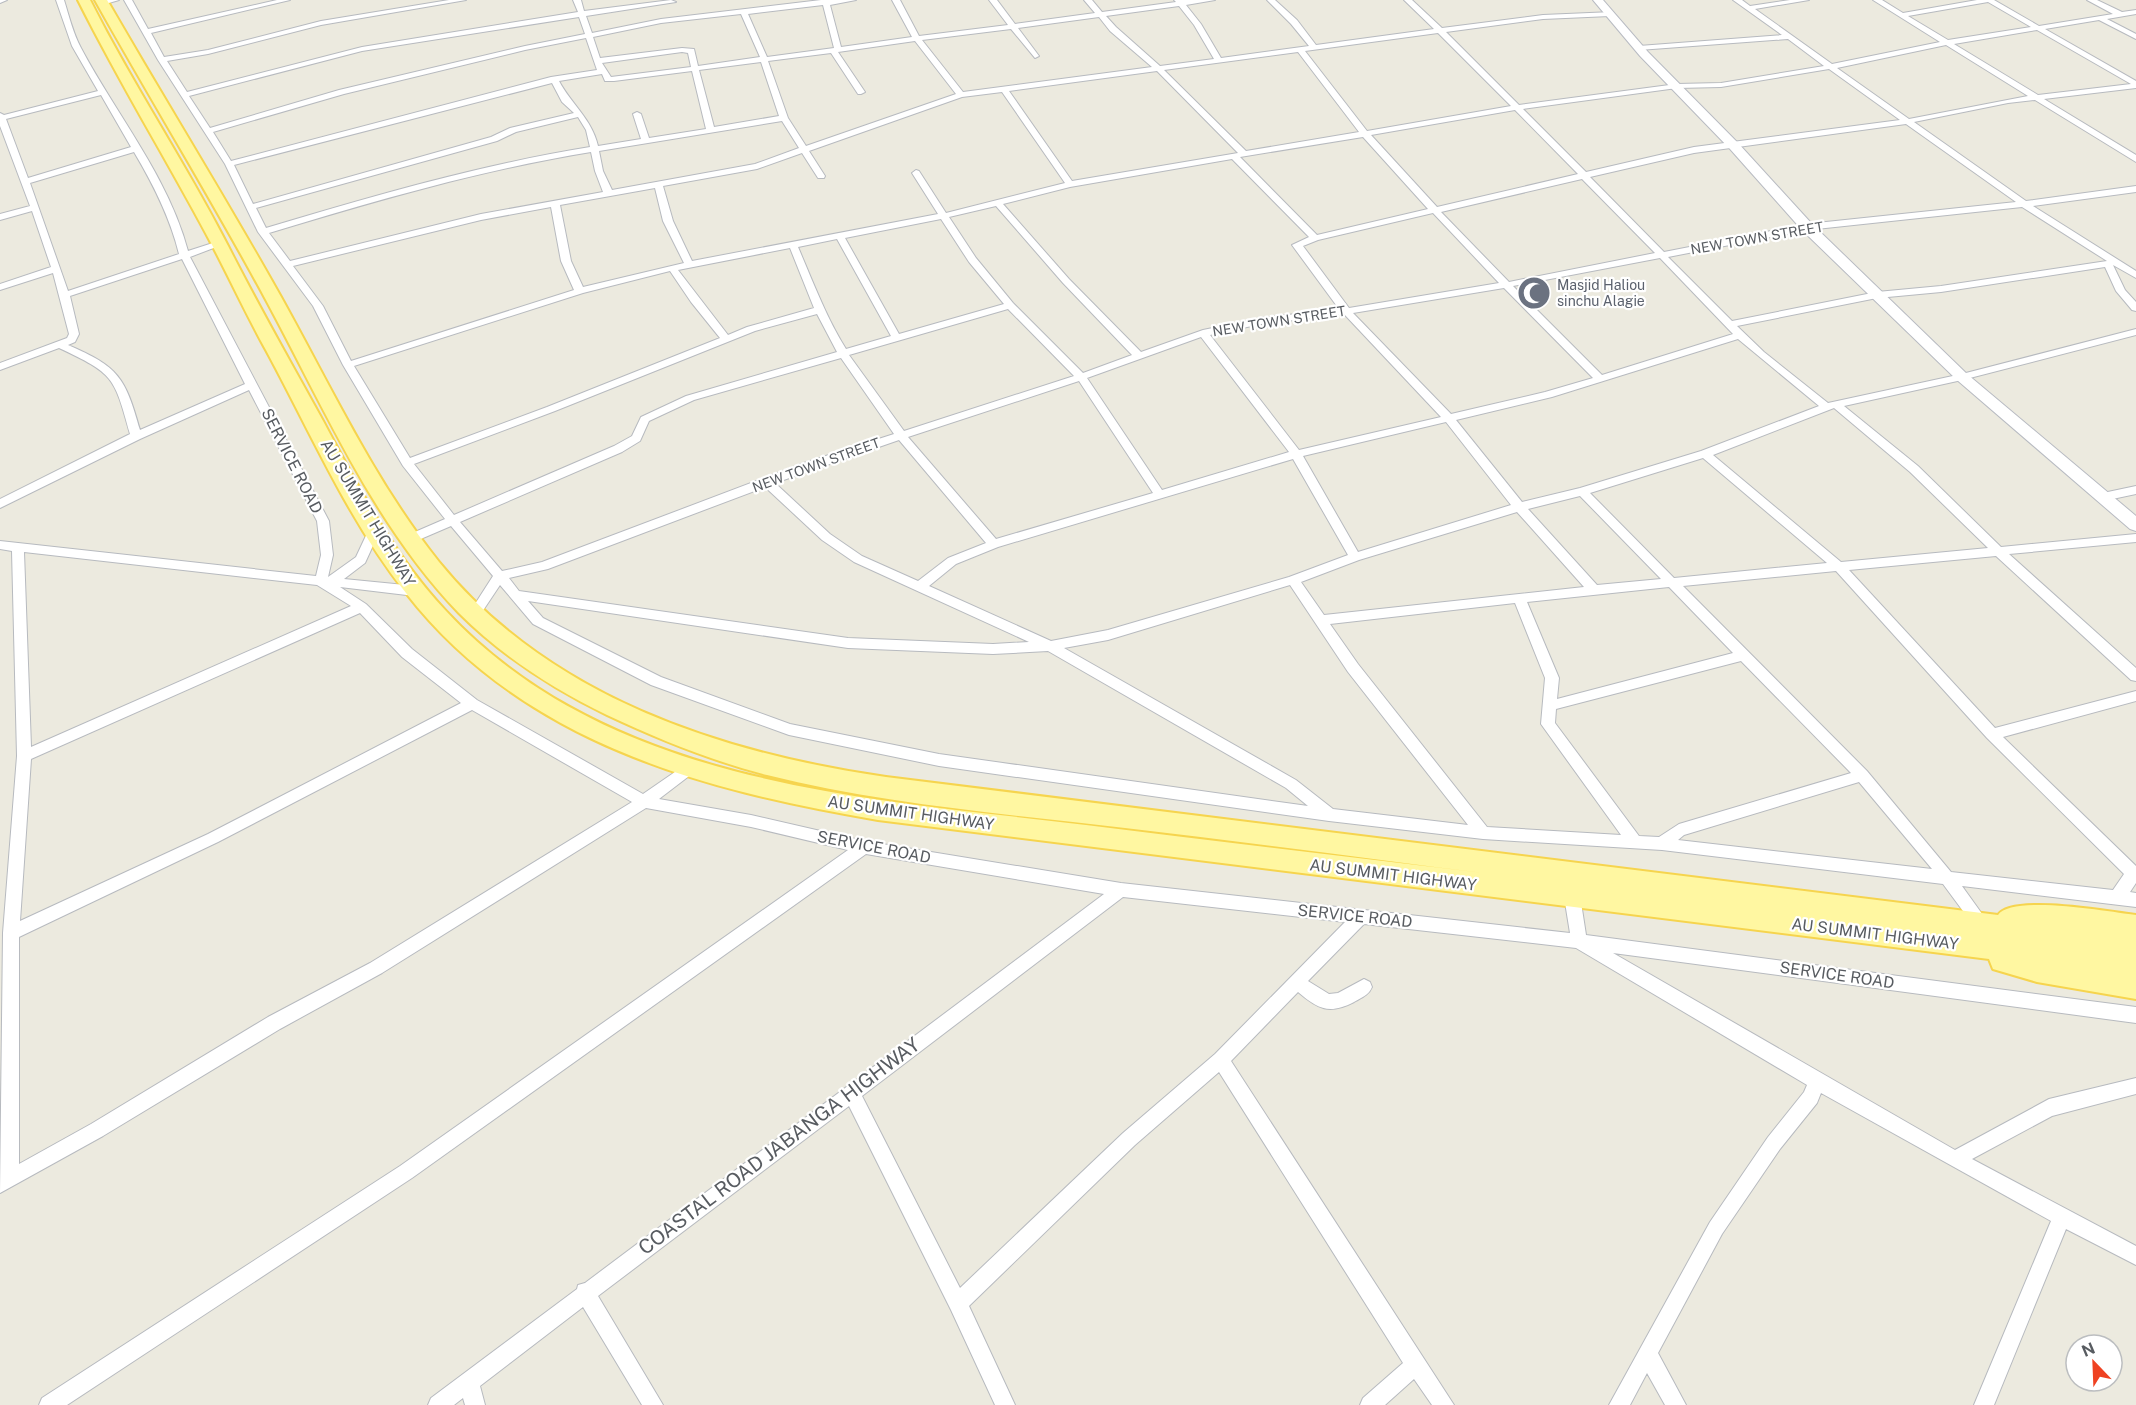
<svg xmlns="http://www.w3.org/2000/svg" width="2136" height="1405" viewBox="0 0 2136 1405" font-family="'Public Sans',sans-serif">
	<style>
		.lines { fill: none; stroke-linecap: round; stroke-linejoin: round }
		.street-casing { stroke: #b7babf; stroke-width: 2 }
		.secondary-casing { stroke: #b8bbc2; stroke-width: 2 }
		.primary-casing { stroke: #f6d44e; stroke-width: 4 }
		.street { fill: #fff; fill-rule: evenodd }
		.secondary { fill: #fff; fill-rule: evenodd }
		.primary { fill: #fff7a1; fill-rule: evenodd }
		.labels { text-anchor: middle; dominant-baseline: central; stroke-width: 4.5; stroke-linejoin: round; paint-order: stroke }
		.far-street-label { font-size: 14px; fill: #585c61; stroke: #fff }
		.far-worship-label { font-size: 14px; fill: #5b616d; stroke: #fff; text-anchor: start }
		.street-label { font-size: 16px; fill: #585c61; stroke: #fff }
		.near-street-label { font-size: 20px; fill: #585c61; stroke: #fff }
	</style>
	<rect width="100%" height="100%" fill="#eceadf"/>
	<g class="lines">
		<g class="street-casing">
			<g id="street">
				<polygon points="0,0 7,0 0,3"/>
				<path d="M56,0H64C69,16 73,33 81,48C117,116 168,176 188,251L219,241L224,244L190,257L329,521L333,555L328,577L356,557L371,525H379L381,528L365,563L344,579L415,586L421,591L419,594L415,596L340,587L366,604L412,649L477,700L643,794L688,763L693,765L695,769L693,773L659,799L751,815L864,841L1121,883L1570,933L1564,896L1567,891L1572,889L1577,891L1580,896L1586,935L2136,1007V1023L1613,953L1955,1150L2049,1099L2136,1078V1094L2052,1116L1972,1159L2136,1246V1265L2066,1229L1994,1405H1974L2051,1221L1821,1093L1817,1103L1780,1149L1722,1234L1658,1353L1686,1405H1665L1647,1373L1630,1405H1609L1710,1222L1768,1137L1804,1092L1807,1085L1576,948L1364,924L1308,981L1329,994L1338,993L1364,979L1370,982L1372,987C1369,995 1361,998 1354,1002C1329,1015 1318,1009 1298,992L1231,1061L1454,1405H1432L1414,1379L1385,1405H1360L1363,1398L1403,1363L1219,1072L1135,1145L969,1306L1015,1405H995L951,1310L849,1106L598,1296L663,1405H642L583,1307L480,1386L485,1405H465L463,1398L454,1405H428L431,1398L577,1289L578,1285L585,1283L1104,894L866,854L412,1178L67,1405H39L42,1398L400,1166L848,850L751,827L646,808L382,973L280,1029L103,1136L0,1193L3,933L17,756L12,551L0,549V541L316,576L321,555L317,521L249,390L140,439L0,508V499L130,434C114,376 114,374 59,348L0,370V363L67,338L69,334L53,273L0,290V284L51,267L32,211L0,220V214L30,206L0,126V113L4,115L98,91L72,46ZM101,95L131,147L28,178L6,119ZM134,152C153,184 170,217 179,254L68,291L30,183ZM182,259L245,384L140,430C125,377 119,367 68,345L75,342L79,334L70,296ZM24,552L317,585L351,606L31,747ZM360,613L402,657L461,703L208,834L20,921L31,759ZM472,710L632,802L370,963L268,1017L91,1124L19,1164V937L218,842ZM1123,897L1345,922L1215,1054L1123,1133L960,1288L862,1096Z"/>
				<polygon points="106,0 119,0 102,5 98,3"/>
				<path d="M124,0H132L148,29L277,0H290L151,33L164,57L208,50L321,21L449,0H466L321,25L208,54L167,61L187,92L362,47L578,12L573,0H581L584,11L671,0L676,2L586,16L592,33L661,19L821,0H856L830,5L841,47L912,37L892,0H900L919,36L1008,25L989,0H997L1015,24L1095,13L1084,0H1092L1102,12L1176,2L1174,0H1215L1186,5L1201,24L1221,58L1309,46L1291,24L1267,0H1275L1297,20L1316,45L1434,29L1404,0H1412L1442,28L1543,15L1613,12V16H1610L1543,19L1446,32L1519,105L1677,84L1721,83L1824,66L1788,39L1639,50L1635,48L1639,46L1782,35L1733,0H1742L1750,6L1790,0H1809L1755,9L1832,64L1940,42L1873,0H1882L1903,13L1977,0H1994L2039,26L2113,14L2087,0H2097L2122,12L2136,10V14L2107,19L2136,34V39L2099,20L2045,29L2136,81V88L2044,99L2136,155V162L2035,100L2008,103L1914,122L2026,201L2136,186V192L2033,206L2136,271V278L2113,265L2125,290L2136,302V311L2132,310L2116,291L2105,267L1941,292L1877,298L1737,326L1764,352L1828,403L1962,374L2136,329V335L1962,380L1844,406L1918,466L2001,547L2136,534V542L2009,554L2136,668V681L2131,680L1996,556L1849,570L1995,728L2136,691V701L2003,737L2136,866V883L2130,892L2136,893V907L1962,886L1990,925L1987,930L1982,932L1977,930L1943,884L1662,850L1483,839L1329,821L939,766L789,735L651,685L533,624L500,585L478,618H470L468,615L493,576L451,526L416,541H408L406,538L408,535L445,519L403,466L343,365L313,306L258,232L225,164L158,60ZM1988,2L2031,27L1948,40L1908,16ZM823,5L834,48L767,57L748,14ZM1179,6L1194,25L1214,59L1160,66L1116,27L1106,16ZM741,14L760,57L698,66L694,49L682,48L600,58L593,37L661,23ZM579,17L585,34L525,46L339,90L210,128L189,96L362,51ZM1099,17L1110,31L1152,67L963,92L922,40L1011,29L1035,58L1039,56L1018,28ZM2037,30L2131,84L2038,95L1954,44ZM1438,33L1511,106L1367,131L1305,51ZM586,38L597,70L551,77L231,161L213,132L344,94L525,50ZM915,41L956,94L806,146L788,118L768,61L831,53L858,94H861L865,92L838,52ZM1946,45L2028,96L1909,119L1837,68ZM682,52L688,53L691,67L611,77L602,63ZM1298,52L1359,132L1246,151L1164,70ZM761,62L779,116L714,127L699,70ZM1829,69L1900,120L1694,147L1586,172L1523,109L1677,88L1721,87ZM692,71L706,129L649,138L641,114L637,112L633,114L641,139L598,146C592,119 571,104 559,81L602,74L605,81H614ZM1157,71L1238,153L1072,181L1009,91ZM552,83L562,102L574,113L510,128L491,137L253,204L234,165ZM1002,92L1065,183L946,213L919,171L916,170L912,173L938,214L692,261L673,221L663,186L757,169L802,153L818,178H824L825,176L809,151L962,97ZM1515,110L1578,174L1437,207L1371,135ZM578,117L586,130L590,147C479,165 373,196 266,228L256,208L497,141L516,132ZM782,121L799,148L755,164L612,190L603,171L599,151ZM1906,124L2016,202L1807,224L1664,252L1590,177L1694,153ZM1363,137L1428,209L1317,235L1240,157ZM591,152L595,171L603,192L481,214L290,261L269,233C375,201 481,170 591,152ZM1232,159L1309,237L1292,245L1339,309L1261,318L1203,330L1141,352L1069,279L1003,204L1070,187ZM1582,179L1655,253L1509,282L1441,212ZM655,188L663,221L684,263L583,287L571,261L560,205ZM996,206L1063,283L1132,355L1083,373L1013,303L976,258L949,217ZM551,207L561,261L574,290L351,361L323,306L293,266L481,220ZM2022,207L2107,261L1941,286L1877,292L1732,321L1668,257L1807,230ZM1433,213L1499,283L1349,308L1303,246L1318,240ZM941,219L969,262L1004,304L899,334L845,238ZM837,239L891,336L846,349C826,317 813,282 798,247ZM790,248L814,308L747,327L728,335L678,270ZM1660,258L1733,334L1602,375L1513,286ZM670,271L691,302L720,338L547,407L410,458L354,366L583,293ZM1504,288L1593,378L1545,392L1451,414L1353,313ZM1008,309L1074,376L904,431L849,355ZM817,314L837,352L686,396L641,417L632,436L614,446L454,515L414,464L555,411L755,331ZM1344,314L1441,417L1299,450L1210,335L1261,324ZM1201,337L1289,452L1162,490L1087,378ZM1738,339L1819,406L1701,451L1580,488L1522,502L1456,420L1552,397ZM841,358L894,434L804,463L542,562L502,571L460,522L622,452L640,441L649,421L694,400ZM1079,381L1153,493L996,539L908,437ZM1834,408L1910,472L1988,548L1841,562L1713,455ZM1446,422L1511,505L1358,552L1303,456ZM899,440L986,543L948,558L918,581L862,556L830,534L775,483ZM1703,458L1827,563L1674,578L1590,493ZM1293,459L1348,555L1289,577L1108,630L1051,641L929,586L956,564L998,547ZM765,487L822,540L854,562L1029,642L993,644L848,638L519,591L509,578L548,569ZM1580,496L1661,579L1597,585L1528,509ZM1517,512L1584,587L1324,615L1301,582L1359,560ZM1836,571L1987,738L2124,874L2113,890L1951,872L1867,771L1683,586ZM1290,585L1348,672L1468,825L1333,809L1296,780L1064,648L1108,640ZM1669,587L1733,653L1557,699L1559,678L1527,602ZM528,601L848,648L993,654L1048,651L1286,788L1308,806L939,754L790,724L661,677L543,618ZM1515,603L1545,678L1541,724L1621,835L1487,827L1358,664L1330,624ZM1741,661L1851,773L1679,824L1659,837L1639,836L1555,723L1556,709ZM1859,782L1932,869L1678,840L1684,835Z"/>
				<polygon points="2136,486 2136,494 2103,501 2097,497 2103,493"/>
			</g>
		</g>
		<g class="secondary-casing">
			<polygon id="secondary" points="1593,0 1603,0 1648,52 1738,143 1812,224 1967,374 2136,516 2136,531 2130,529 1957,380 1802,230 1730,149 1640,56"/>
		</g>
		<g class="primary-casing">
			<path id="primary" d="M78,0H90C132,84 185,162 228,246C258,305 291,363 323,421C359,488 394,556 446,611C609,786 864,798 1086,825C1221,842 1357,858 1492,874C1370,859 1247,842 1125,828C1006,814 883,804 767,775C712,761 658,739 607,715C552,688 502,656 459,613C373,524 323,405 265,298C211,198 151,100 95,0H107C164,99 225,197 281,297C331,387 375,482 439,562C549,697 720,753 886,777L1998,915C2012,894 2111,912 2136,915V999L2037,982L1993,969L1989,959L878,820C701,790 522,742 406,593C348,520 310,431 266,350C246,314 229,277 210,241C167,160 119,82 78,0Z"/>
		</g>
		<use href="#street" class="street"/>
		<use href="#secondary" class="secondary"/>
		<use href="#primary" class="primary"/>
	</g>
	<defs>
		<g id="mosque-disc" transform="scale(1.725)"><circle r="9.5" fill="#6b7280" stroke="#fff"/><path d="M3.5-4.9A6 6 0 1 0 3.5 4.9A5 5 0 1 1 3.5-4.9Z" fill="#fff"/></g>
	</defs>
	<g fill-rule="evenodd">
		<use href="#mosque-disc" x="1534" y="293"/>
	</g>
	<g class="labels">
		<g class="far-street-label">
			<text transform="translate(1757 238) rotate(-10)">NEW TOWN STREET</text>
			<text transform="translate(1279 321) rotate(-9)">NEW TOWN STREET</text>
			<text transform="translate(816 465) rotate(-20)">NEW TOWN STREET</text>
		</g>
		<g class="far-worship-label">
			<text x="1557" y="285">Masjid Haliou<tspan x="1557" dy="16">sinchu Alagie</tspan></text>
		</g>
		<g class="street-label">
			<text transform="translate(292 461) rotate(63)">SERVICE ROAD</text>
			<text transform="translate(368 513) rotate(59)">AU SUMMIT HIGHWAY</text>
			<text transform="translate(911 813) rotate(8)">AU SUMMIT HIGHWAY</text>
			<text transform="translate(874 847) rotate(11)">SERVICE ROAD</text>
			<text transform="translate(1393 875) rotate(7)">AU SUMMIT HIGHWAY</text>
			<text transform="translate(1355 916) rotate(6)">SERVICE ROAD</text>
			<text transform="translate(1875 934) rotate(7)">AU SUMMIT HIGHWAY</text>
			<text transform="translate(1837 975) rotate(8)">SERVICE ROAD</text>
		</g>
		<g class="near-street-label">
			<text transform="translate(779 1146) rotate(-37)">COASTAL ROAD JABANGA HIGHWAY</text>
		</g>
	</g>
	<g transform="translate(2094 1363) rotate(337)"><circle r="28" fill="#ffffff" stroke="#bcbec0" stroke-width="1.5"/>
	<path d="M0-4.5L10 22L0 15L-10 22Z" fill="#ef4222"/>
	<text y="-9" font-size="16" font-weight="bold" text-anchor="middle" fill="#585c61">N</text>
	</g>
</svg>
